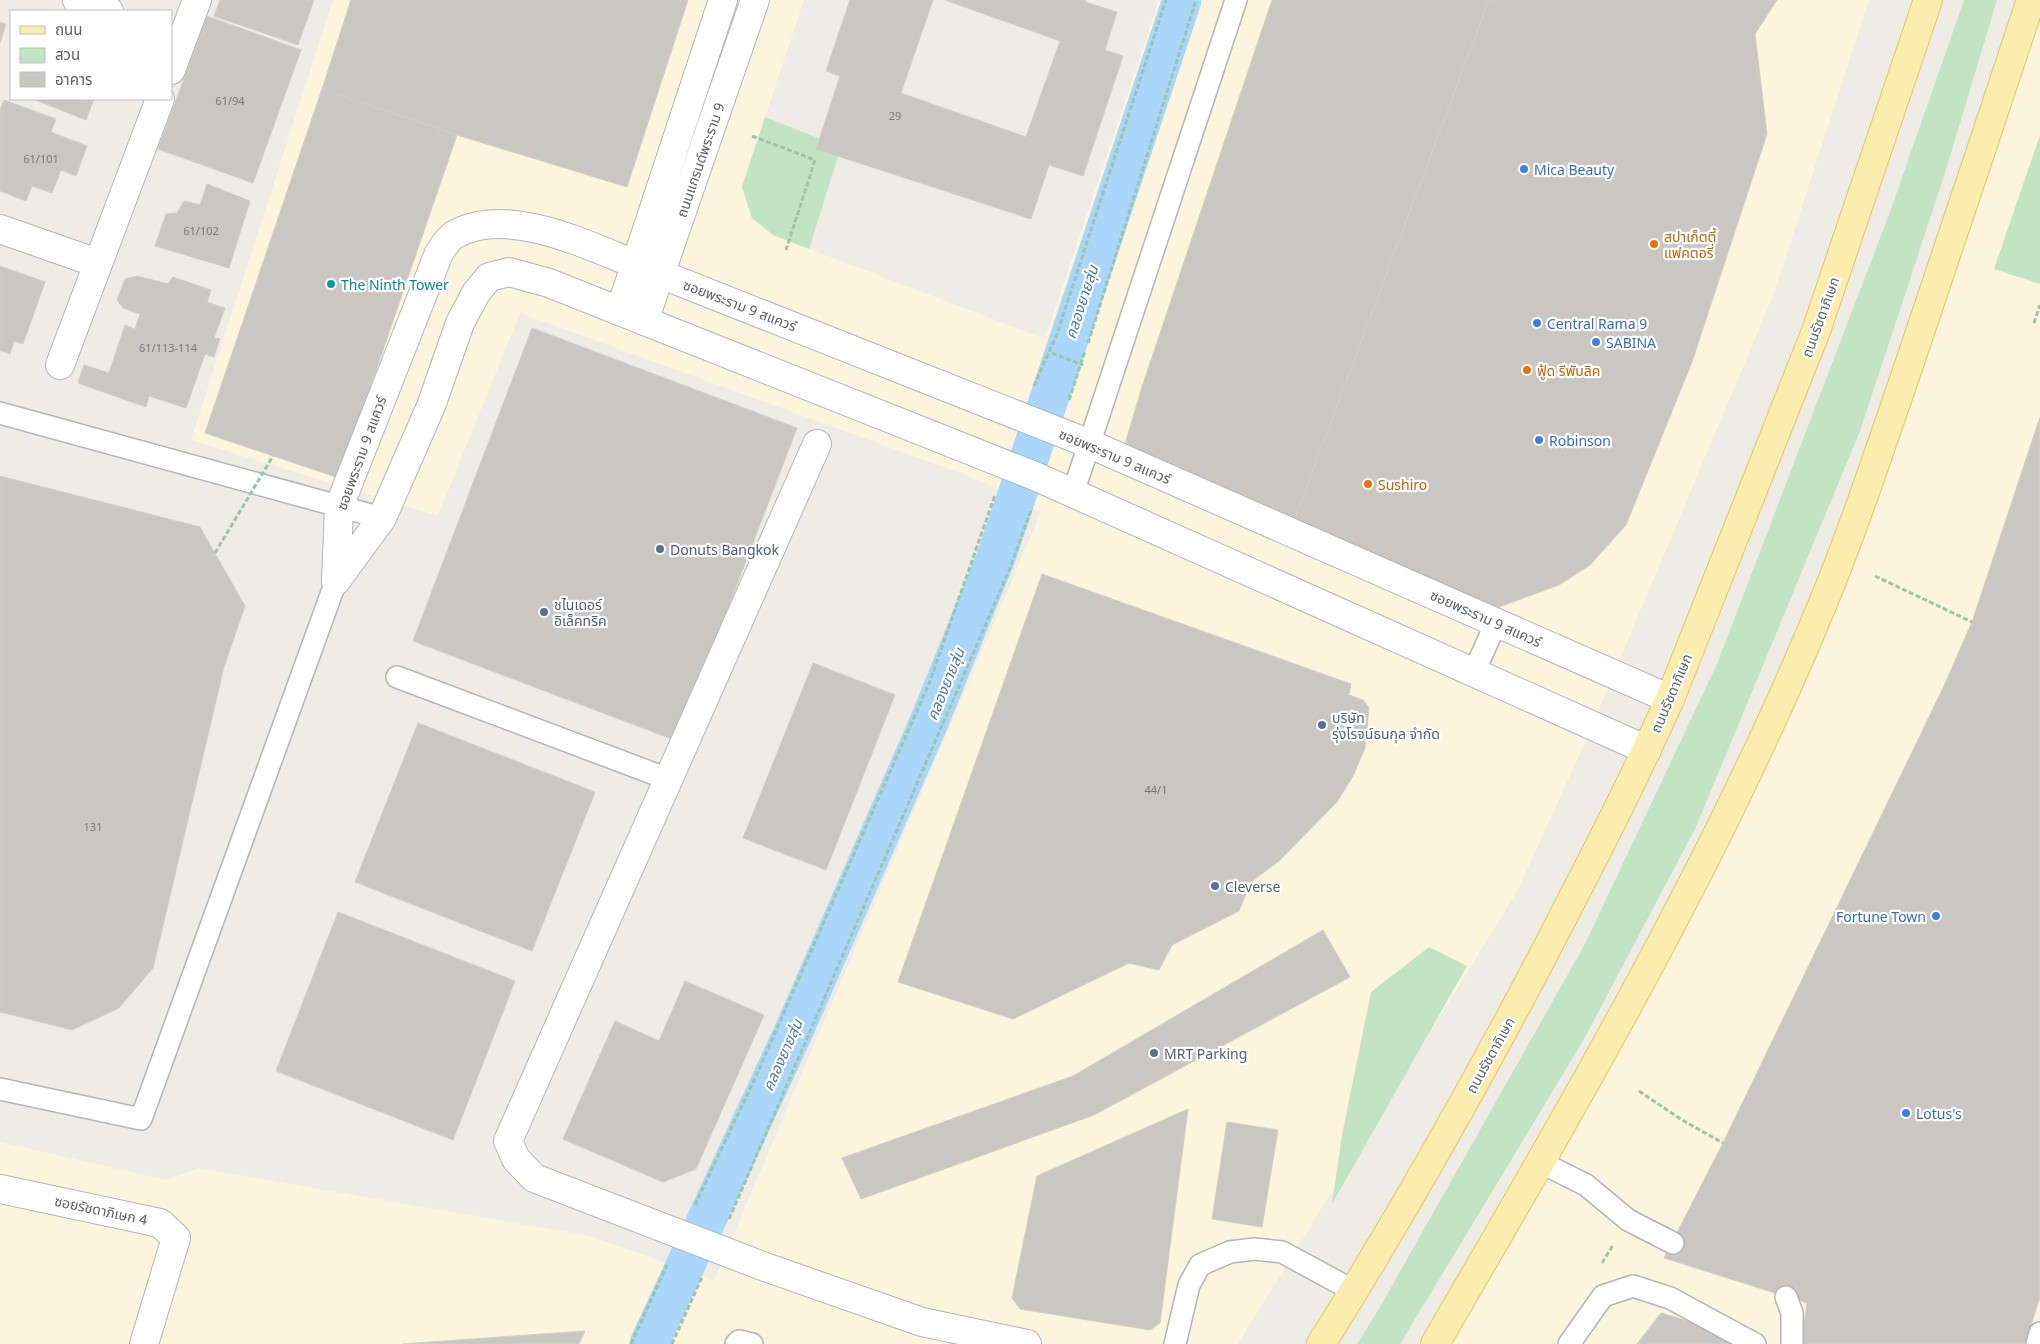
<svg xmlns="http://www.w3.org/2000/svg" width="2040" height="1344" viewBox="0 0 2040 1344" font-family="'Noto Sans','Noto Sans Thai',sans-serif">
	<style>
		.commercial { fill: #fcf4dc }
		.green { fill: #c3e4c3 }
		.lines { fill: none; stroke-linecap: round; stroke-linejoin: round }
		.canal { stroke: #a9d6fa; stroke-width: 39 }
		.building { fill: #cac7c2; stroke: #d2cec3 }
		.service-casing { stroke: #b2b5b9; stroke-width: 24 }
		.minor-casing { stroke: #b2b5b9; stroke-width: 30 }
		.primary-casing { stroke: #e8c363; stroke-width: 30 }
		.path { stroke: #9cc5a8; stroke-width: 3; stroke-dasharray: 5 2.5; stroke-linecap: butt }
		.service { stroke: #fff; stroke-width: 21 }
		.minor { stroke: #fff; stroke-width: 28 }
		.primary { stroke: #faedae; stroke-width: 28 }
		.path-bridge { stroke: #9cc5a8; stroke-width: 3; stroke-dasharray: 5 2.5; stroke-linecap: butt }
		.shop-dot { fill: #3f7fe0; stroke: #fff; stroke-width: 2 }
		.food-dot { fill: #e8710a; stroke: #fff; stroke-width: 2 }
		.culture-dot { fill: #0f9aa8; stroke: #fff; stroke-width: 2 }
		.service-dot { fill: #5c6f8a; stroke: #fff; stroke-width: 2 }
		.labels { text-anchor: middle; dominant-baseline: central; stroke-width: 4.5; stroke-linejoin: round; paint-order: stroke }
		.number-label { font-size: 11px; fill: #787a7c }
		.street-label { font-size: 14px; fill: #5c6064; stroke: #fff }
		.shop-label { font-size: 14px; fill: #366cbe; stroke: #fff; text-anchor: start }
		.food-label { font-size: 14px; fill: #c56008; stroke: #fff; text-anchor: start }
		.culture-label { font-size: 14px; fill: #0d838f; stroke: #fff; text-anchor: start }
		.service-label { font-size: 14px; fill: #4e5e75; stroke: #fff; text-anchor: start }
		.water-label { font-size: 15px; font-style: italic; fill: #4778ab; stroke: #fff }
	</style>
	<rect width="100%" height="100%" fill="#eeece5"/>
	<g class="commercial">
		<polygon points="333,0 804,0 742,187 752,218 773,235 1045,339 1159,0 1869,0 1773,296 1583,747 1518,890 1238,1344 0,1344 0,1142 167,1180 198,1168 590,1236 714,1280 1041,512 979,480 520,313 438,516 191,440"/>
		<polygon points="2040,0 2040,1344 1440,1344 1683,920 1877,466"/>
	</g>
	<g class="green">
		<polygon points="1964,0 1997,0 1945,173 1860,431 1696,827 1583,1041 1400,1344 1357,1344 1380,1307 1585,944 1717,664 1890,212"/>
		<polygon points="765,117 841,147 809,249 773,235 752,218 742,187"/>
		<polygon points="2040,135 2040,284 1994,269"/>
		<polygon points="1429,947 1467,966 1332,1204 1342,1135 1371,992"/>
	</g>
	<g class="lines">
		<polyline class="canal" points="649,1344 792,1035 929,722 998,552 1182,0"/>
	</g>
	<g class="building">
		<polygon points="220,0 314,0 298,45 214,16"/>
		<polygon points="351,0 688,0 627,187 457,135 322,89"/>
		<polygon points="850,0 933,0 901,93 1026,137 1060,41 945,0 1086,0 1085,2 1117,12 1105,50 1123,56 1083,176 1049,165 1031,219 816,149 840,76 826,71"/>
		<polygon points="1272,0 1489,0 1294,521 1125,444 1143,384"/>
		<polygon points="1489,0 1777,0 1755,34 1767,134 1692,362 1626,525 1590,565 1559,585 1499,607 1441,589 1294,521"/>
		<polygon points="207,16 301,50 253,183 158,149"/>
		<polygon points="0,22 6,24 0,43"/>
		<polygon points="322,89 457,135 339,478 205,433"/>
		<polygon points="33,99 94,99 86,120"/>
		<polygon points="4,100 56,119 51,132 87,146 76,176 61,170 52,193 32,186 26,201 0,191 0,110"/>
		<polygon points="207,184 250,201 229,268 155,246 166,214 177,213 184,201 200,205"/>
		<polygon points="0,266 45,282 23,344 14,341 10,354 0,350"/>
		<polygon points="137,276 168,284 173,277 211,290 207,302 225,308 214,338 220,339 214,357 205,354 186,408 149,396 146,407 78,383 84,365 109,373 125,325 135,329 140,314 123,308 117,300 125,279"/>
		<polygon points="532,328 797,428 677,741 413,641"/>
		<polygon points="2040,417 2040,1297 2025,1344 1801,1344 1807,1303 1664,1258 1723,1143 1943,688 1972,622"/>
		<polygon points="0,476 200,527 245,606 224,667 153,968 119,1008 72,1030 0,1012"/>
		<polygon points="1042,574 1351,684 1349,695 1363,700 1369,708 1365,748 1353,776 1337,802 1279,861 1251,882 1239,911 1172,945 1159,970 1129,963 1013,1019 898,982"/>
		<polygon points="813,663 895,695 826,870 743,838"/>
		<polygon points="418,723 595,792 532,951 355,882"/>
		<polygon points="338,912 515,981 453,1140 276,1071"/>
		<polygon points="1323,930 1350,977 1094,1115 861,1199 842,1158 1073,1076"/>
		<polygon points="685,981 764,1015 696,1169 663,1182 563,1139 615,1021 659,1041"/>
		<polygon points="1188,1109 1160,1323 1150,1330 1020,1309 1012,1298 1037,1176"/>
		<polygon points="1227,1122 1278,1130 1262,1227 1212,1219"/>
		<polygon points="1661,1313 1711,1328 1738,1344 1637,1344"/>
		<polygon points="585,1331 579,1344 403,1344 500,1337"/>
	</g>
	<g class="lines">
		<g class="service-casing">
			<g id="service">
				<polyline points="0,413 382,518"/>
				<polyline points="1073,493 1236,0"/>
				<polyline points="1474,672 1496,623"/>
				<polyline points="397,677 668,779"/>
				<polyline points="0,1089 141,1119 336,581"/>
				<polyline points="1540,1162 1586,1185 1628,1220 1673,1243"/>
				<polyline points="1786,1297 1792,1313 1792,1344"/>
				<polyline points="736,1344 739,1341 752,1344"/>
				<polyline points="1175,1344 1189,1285 1200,1265 1230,1252 1254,1249 1282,1252 1354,1291"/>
				<polyline points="1569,1344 1603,1296 1633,1286 1670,1298 1755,1344"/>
				<polyline points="2037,1344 2040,1333"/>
			</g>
		</g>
		<g class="minor-casing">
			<g id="minor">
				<polyline points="77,0 109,11"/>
				<polyline points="171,70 197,0"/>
				<polyline points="0,229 97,263"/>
				<polyline points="620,311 723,0"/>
				<polyline points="644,321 755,0"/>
				<polyline points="60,365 160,99"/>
				<polyline points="817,444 508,1141 516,1159 534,1178 765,1267 922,1322 1027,1344"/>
				<path d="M336,581L339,507L439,253C443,247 448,239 454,235C506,205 584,244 635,264L1090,444L1670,699"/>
				<polyline points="336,581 382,518 431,406 460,323 476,293 489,277 509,272 549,283 1037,477 1647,750"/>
				<polyline points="0,1189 160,1223 176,1238 144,1344"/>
			</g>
		</g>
		<g class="primary-casing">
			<g id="primary">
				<path d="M1321,1344C1407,1207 1486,1066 1560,923C1598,849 1636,775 1670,699L1816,331L1928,0"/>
				<path d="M1435,1344C1575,1103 1717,861 1823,603C1856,523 1883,440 1911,359C1952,239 1991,120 2031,0"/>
			</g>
		</g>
		<g class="path">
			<polyline points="752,136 815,160 786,250"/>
			<polyline points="2034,323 2040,305"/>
			<polyline points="1088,343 1196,0"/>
			<polyline points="1052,353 1083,365"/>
			<polyline points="1034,386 1057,334 1166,0"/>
			<polyline points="1069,400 1085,351"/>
			<polyline points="1875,576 1972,622"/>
			<polyline points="1639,1091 1682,1120 1723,1143"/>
			<polyline points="695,1205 756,1076 930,681 995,495"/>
			<polyline points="729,1219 1010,568 1031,510"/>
			<polyline points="1602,1263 1613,1245"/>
			<polyline points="631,1344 667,1265"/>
			<polyline points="672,1344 702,1277"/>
		</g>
		<use href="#service" class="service"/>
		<use href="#minor" class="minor"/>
		<use href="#primary" class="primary"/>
		<polyline class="path-bridge" points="215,553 273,456"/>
	</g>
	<g class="shop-dot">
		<circle cx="1524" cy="169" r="5"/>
		<circle cx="1537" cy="323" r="5"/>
		<circle cx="1596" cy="342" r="5"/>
		<circle cx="1539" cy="440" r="5"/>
		<circle cx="1936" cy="916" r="5"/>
		<circle cx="1906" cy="1113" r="5"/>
	</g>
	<g class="food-dot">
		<circle cx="1654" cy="244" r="5"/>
		<circle cx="1527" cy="370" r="5"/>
		<circle cx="1368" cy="484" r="5"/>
	</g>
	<circle class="culture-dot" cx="331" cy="284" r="5"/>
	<g class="service-dot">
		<circle cx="660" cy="549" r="5"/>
		<circle cx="544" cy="612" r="5"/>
		<circle cx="1322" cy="725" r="5"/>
		<circle cx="1215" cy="886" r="5"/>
		<circle cx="1154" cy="1053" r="5"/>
	</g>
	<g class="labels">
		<g class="number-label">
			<text x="230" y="100">61/94</text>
			<text x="895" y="115">29</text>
			<text x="41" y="158">61/101</text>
			<text x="201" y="230">61/102</text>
			<text x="168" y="347">61/113-114</text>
			<text x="1156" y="789">44/1</text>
			<text x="93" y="826">131</text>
		</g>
		<g class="street-label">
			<text transform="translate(700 160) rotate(-71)">ถนนแกรนด์พระราม 9</text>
			<text transform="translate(740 305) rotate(21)">ซอยพระราม 9 สแควร์</text>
			<text transform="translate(1820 317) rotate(-70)">ถนนรัชดาภิเษก</text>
			<text transform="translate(361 453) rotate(-70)">ซอยพระราม 9 สแควร์</text>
			<text transform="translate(1115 456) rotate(23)">ซอยพระราม 9 สแควร์</text>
			<text transform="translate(1486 618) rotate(24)">ซอยพระราม 9 สแควร์</text>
			<text transform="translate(1671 693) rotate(-67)">ถนนรัชดาภิเษก</text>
			<text transform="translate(1490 1055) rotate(-61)">ถนนรัชดาภิเษก</text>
			<text transform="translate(101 1210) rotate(12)">ซอยรัชดาภิเษก 4</text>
		</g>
		<g class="shop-label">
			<text x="1534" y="169">Mica Beauty</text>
			<text x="1547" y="323">Central Rama 9</text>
			<text x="1606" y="342">SABINA</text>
			<text x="1549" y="440">Robinson</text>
			<text x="1926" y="916" text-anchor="end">Fortune Town</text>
			<text x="1916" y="1113">Lotus's</text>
		</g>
		<g class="food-label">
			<text x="1664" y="236">สปาเก็ตตี้<tspan x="1664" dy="16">แฟคตอรี่</tspan></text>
			<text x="1537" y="370">ฟู้ด รีพับลิค</text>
			<text x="1378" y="484">Sushiro</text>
		</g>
		<g class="culture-label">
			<text x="341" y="284">The Ninth Tower</text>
		</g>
		<g class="service-label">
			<text x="670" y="549">Donuts Bangkok</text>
			<text x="554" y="604">ชไนเดอร์<tspan x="554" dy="16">อิเล็คทริค</tspan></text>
			<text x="1332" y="717">บริษัท<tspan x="1332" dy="16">รุ่งโรจน์ธนกุล จำกัด</tspan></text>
			<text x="1225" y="886">Cleverse</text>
			<text x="1164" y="1053">MRT Parking</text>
		</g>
		<g class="water-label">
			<text transform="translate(1081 302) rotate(-72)">คลองยายสุ่น</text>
			<text transform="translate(945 684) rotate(-68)">คลองยายสุ่น</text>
			<text transform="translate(782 1055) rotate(-66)">คลองยายสุ่น</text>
		</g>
	</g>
	<rect x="10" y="10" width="162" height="90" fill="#ffffff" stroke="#bebfc1"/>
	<rect x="20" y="26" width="25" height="8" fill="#faedae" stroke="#bebfc1"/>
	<text x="55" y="35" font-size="15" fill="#5c6064">ถนน</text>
	<rect x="20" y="48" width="25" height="15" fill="#c3e4c3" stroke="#bebfc1"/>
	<text x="55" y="60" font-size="15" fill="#5c6064">สวน</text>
	<rect x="20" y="72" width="25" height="15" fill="#cac7c2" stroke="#bebfc1"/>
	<text x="55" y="85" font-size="15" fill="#5c6064">อาคาร</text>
</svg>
